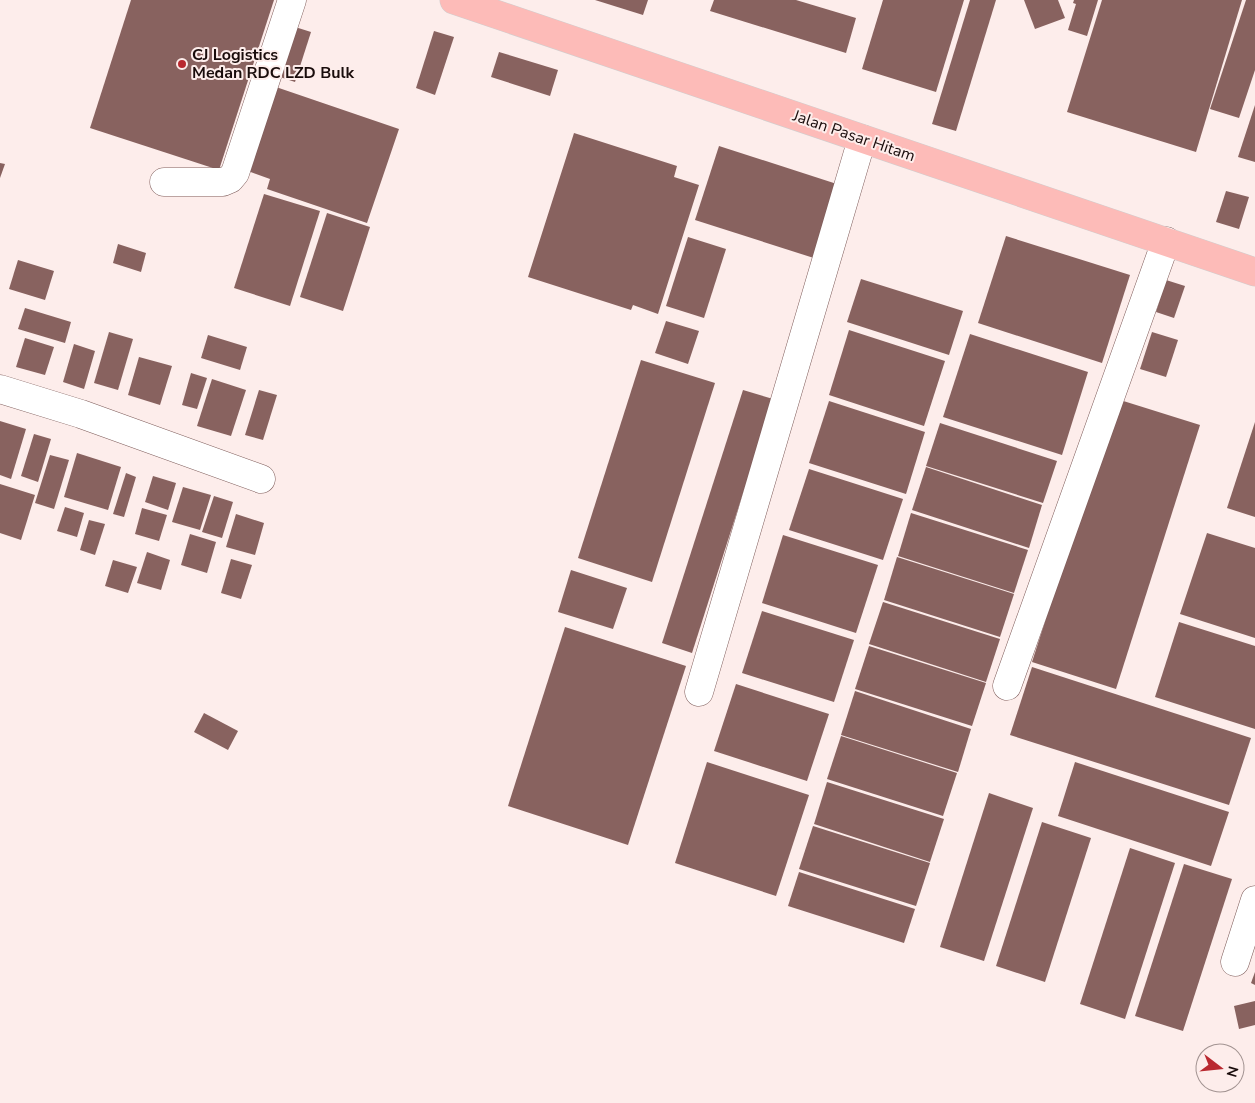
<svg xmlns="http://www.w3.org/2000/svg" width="1255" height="1103" viewBox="0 0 1255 1103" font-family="'Nunito Sans',sans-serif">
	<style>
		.building { fill: #88625f }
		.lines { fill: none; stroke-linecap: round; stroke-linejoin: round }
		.minor-casing { stroke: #7e5c5a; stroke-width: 29 }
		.major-casing { stroke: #d1cece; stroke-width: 29 }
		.minor { stroke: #fff; stroke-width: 28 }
		.major { stroke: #fdbbb8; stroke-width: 28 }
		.poi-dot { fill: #b92930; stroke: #fdedeb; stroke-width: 2 }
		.labels { text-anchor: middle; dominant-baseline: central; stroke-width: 4; stroke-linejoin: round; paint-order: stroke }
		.poi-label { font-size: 16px; font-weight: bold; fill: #190c0b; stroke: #fdedeb; text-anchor: start }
		.street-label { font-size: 16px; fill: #190c0b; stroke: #fdedeb }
	</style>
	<rect width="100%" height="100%" fill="#fdedeb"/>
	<g class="building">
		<polygon points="131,0 274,0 219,170 90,128"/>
		<polygon points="595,0 648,0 643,15"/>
		<polygon points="714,0 796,0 856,18 846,53 710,11"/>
		<polygon points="883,0 964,0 936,92 862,69"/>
		<polygon points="970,0 996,0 956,131 932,124"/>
		<polygon points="1024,0 1058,0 1065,18 1035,29"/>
		<polygon points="1074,0 1098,0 1087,36 1068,30 1076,4 1073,3"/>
		<polygon points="1102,0 1242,0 1196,152 1067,112"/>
		<polygon points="1246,0 1255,0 1255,70 1239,118 1210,109"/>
		<polygon points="292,26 311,32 295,82 277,76"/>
		<polygon points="434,31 454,37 435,95 416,88"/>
		<polygon points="499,52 558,70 550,96 491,77"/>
		<polygon points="276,87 399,129 367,223 267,189 270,179 248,171"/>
		<polygon points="1255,105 1255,162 1238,157"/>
		<polygon points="574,133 677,166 674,177 699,185 658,314 633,305 631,310 528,277"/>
		<polygon points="719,146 843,186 820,260 695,220"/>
		<polygon points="0,163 5,164 0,178"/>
		<polygon points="1226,191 1249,197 1239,229 1216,222"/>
		<polygon points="264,194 320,211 290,306 234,288"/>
		<polygon points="327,213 370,227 343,311 300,297"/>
		<polygon points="1006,236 1130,275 1102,363 978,323"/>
		<polygon points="688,237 726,249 704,318 666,306"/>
		<polygon points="118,244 146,253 141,272 113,263"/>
		<polygon points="18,260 54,271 45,300 9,289"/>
		<polygon points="861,279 963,311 949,355 847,322"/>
		<polygon points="1166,280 1185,286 1174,318 1156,312"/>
		<polygon points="25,308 71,322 65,343 18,329"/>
		<polygon points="666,321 699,331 688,364 655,353"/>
		<polygon points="849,330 945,361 924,426 829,395"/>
		<polygon points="109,332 133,339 118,390 94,383"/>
		<polygon points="1152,332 1178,340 1166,377 1140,369"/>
		<polygon points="970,334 1088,372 1062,455 943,417"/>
		<polygon points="208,335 247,347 240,370 201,358"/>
		<polygon points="25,338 54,347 45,375 16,367"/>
		<polygon points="74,344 95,351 84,389 63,382"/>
		<polygon points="139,357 172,366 160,405 128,395"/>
		<polygon points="641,360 715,383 652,582 578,558"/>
		<polygon points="191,373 207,378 197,409 182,405"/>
		<polygon points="212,379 246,390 231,436 197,426"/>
		<polygon points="259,390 277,395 263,440 245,435"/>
		<polygon points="743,390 773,399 692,653 662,643"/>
		<polygon points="1117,399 1200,425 1116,689 1032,662"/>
		<polygon points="829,401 925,432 906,494 809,463"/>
		<polygon points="0,421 26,429 11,479 0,475"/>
		<polygon points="1255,422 1255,517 1227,508"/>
		<polygon points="940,423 1057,461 1043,503 926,466"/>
		<polygon points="34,434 51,439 38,482 21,476"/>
		<polygon points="77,453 121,467 108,510 64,497"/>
		<polygon points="50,455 69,460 54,509 35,503"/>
		<polygon points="926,467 1042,505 1029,548 912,510"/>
		<polygon points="809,469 903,499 883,560 789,530"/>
		<polygon points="126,473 136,477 124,517 113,514"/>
		<polygon points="153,476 176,483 168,510 145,502"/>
		<polygon points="0,484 35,495 21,540 0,533"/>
		<polygon points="183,487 211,495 200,530 172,522"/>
		<polygon points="214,496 233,502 222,538 202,532"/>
		<polygon points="65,507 84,513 77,537 57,531"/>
		<polygon points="142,508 167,515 159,541 135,534"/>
		<polygon points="911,513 1028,550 1014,593 898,556"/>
		<polygon points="236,514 264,523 255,555 226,547"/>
		<polygon points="89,520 105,524 95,555 80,550"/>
		<polygon points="1207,533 1255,548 1255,638 1180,614"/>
		<polygon points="190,534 216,542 207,573 181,565"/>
		<polygon points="783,535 878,565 856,633 762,603"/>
		<polygon points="147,552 170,560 161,590 137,583"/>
		<polygon points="897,557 1014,594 1000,637 884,600"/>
		<polygon points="231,559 252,565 241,599 221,593"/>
		<polygon points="113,560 137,567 128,593 105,586"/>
		<polygon points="571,570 627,588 613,629 558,612"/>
		<polygon points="883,602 1000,639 986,682 869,644"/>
		<polygon points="762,611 854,640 834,702 742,673"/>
		<polygon points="1179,622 1255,646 1255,729 1155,697"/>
		<polygon points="565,627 686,666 628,845 508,806"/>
		<polygon points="869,646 986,683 972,726 855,689"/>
		<polygon points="1032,667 1251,738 1229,805 1010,735"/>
		<polygon points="736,684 829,714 807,781 714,751"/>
		<polygon points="855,691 971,729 958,772 841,735"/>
		<polygon points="204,713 238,731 228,750 194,732"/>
		<polygon points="841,736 957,773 943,816 827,779"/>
		<polygon points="707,762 809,795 776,896 675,863"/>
		<polygon points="1075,762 1229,812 1211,866 1058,816"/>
		<polygon points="827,782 944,819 930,862 814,824"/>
		<polygon points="989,793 1033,808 984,961 940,947"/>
		<polygon points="1042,822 1091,838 1045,982 996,966"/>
		<polygon points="813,826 930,863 916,906 799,869"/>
		<polygon points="1130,848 1175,863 1125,1019 1080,1004"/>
		<polygon points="1184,864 1232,879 1183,1031 1135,1016"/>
		<polygon points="799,872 915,909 904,943 788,906"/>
		<polygon points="1255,972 1255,985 1251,983"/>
		<polygon points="1255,1001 1255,1025 1239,1029 1234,1006"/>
	</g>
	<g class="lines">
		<g class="minor-casing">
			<g id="minor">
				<polyline points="164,182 223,182 230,179 235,173 292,0"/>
				<polyline points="0,389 81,414 261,479"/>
				<polyline points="1007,686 1166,241"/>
				<polyline points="699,692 862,139"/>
				<polyline points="1235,962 1255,900"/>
			</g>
		</g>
		<g class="major-casing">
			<polyline id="major" points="454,0 1255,272"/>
		</g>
		<use href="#minor" class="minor"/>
		<use href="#major" class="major"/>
	</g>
	<circle class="poi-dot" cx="182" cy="64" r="5"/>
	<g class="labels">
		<g class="poi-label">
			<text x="192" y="55">CJ Logistics<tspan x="192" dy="18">Medan RDC LZD Bulk</tspan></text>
		</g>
		<g class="street-label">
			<text transform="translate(854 136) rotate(19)">Jalan Pasar Hitam</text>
		</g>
	</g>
	<g transform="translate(1220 1068) rotate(106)"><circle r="24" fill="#fdedeb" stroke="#a29391"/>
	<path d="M0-4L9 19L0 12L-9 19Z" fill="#b92930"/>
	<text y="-8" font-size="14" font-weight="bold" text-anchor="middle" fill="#190c0b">N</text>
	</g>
</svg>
